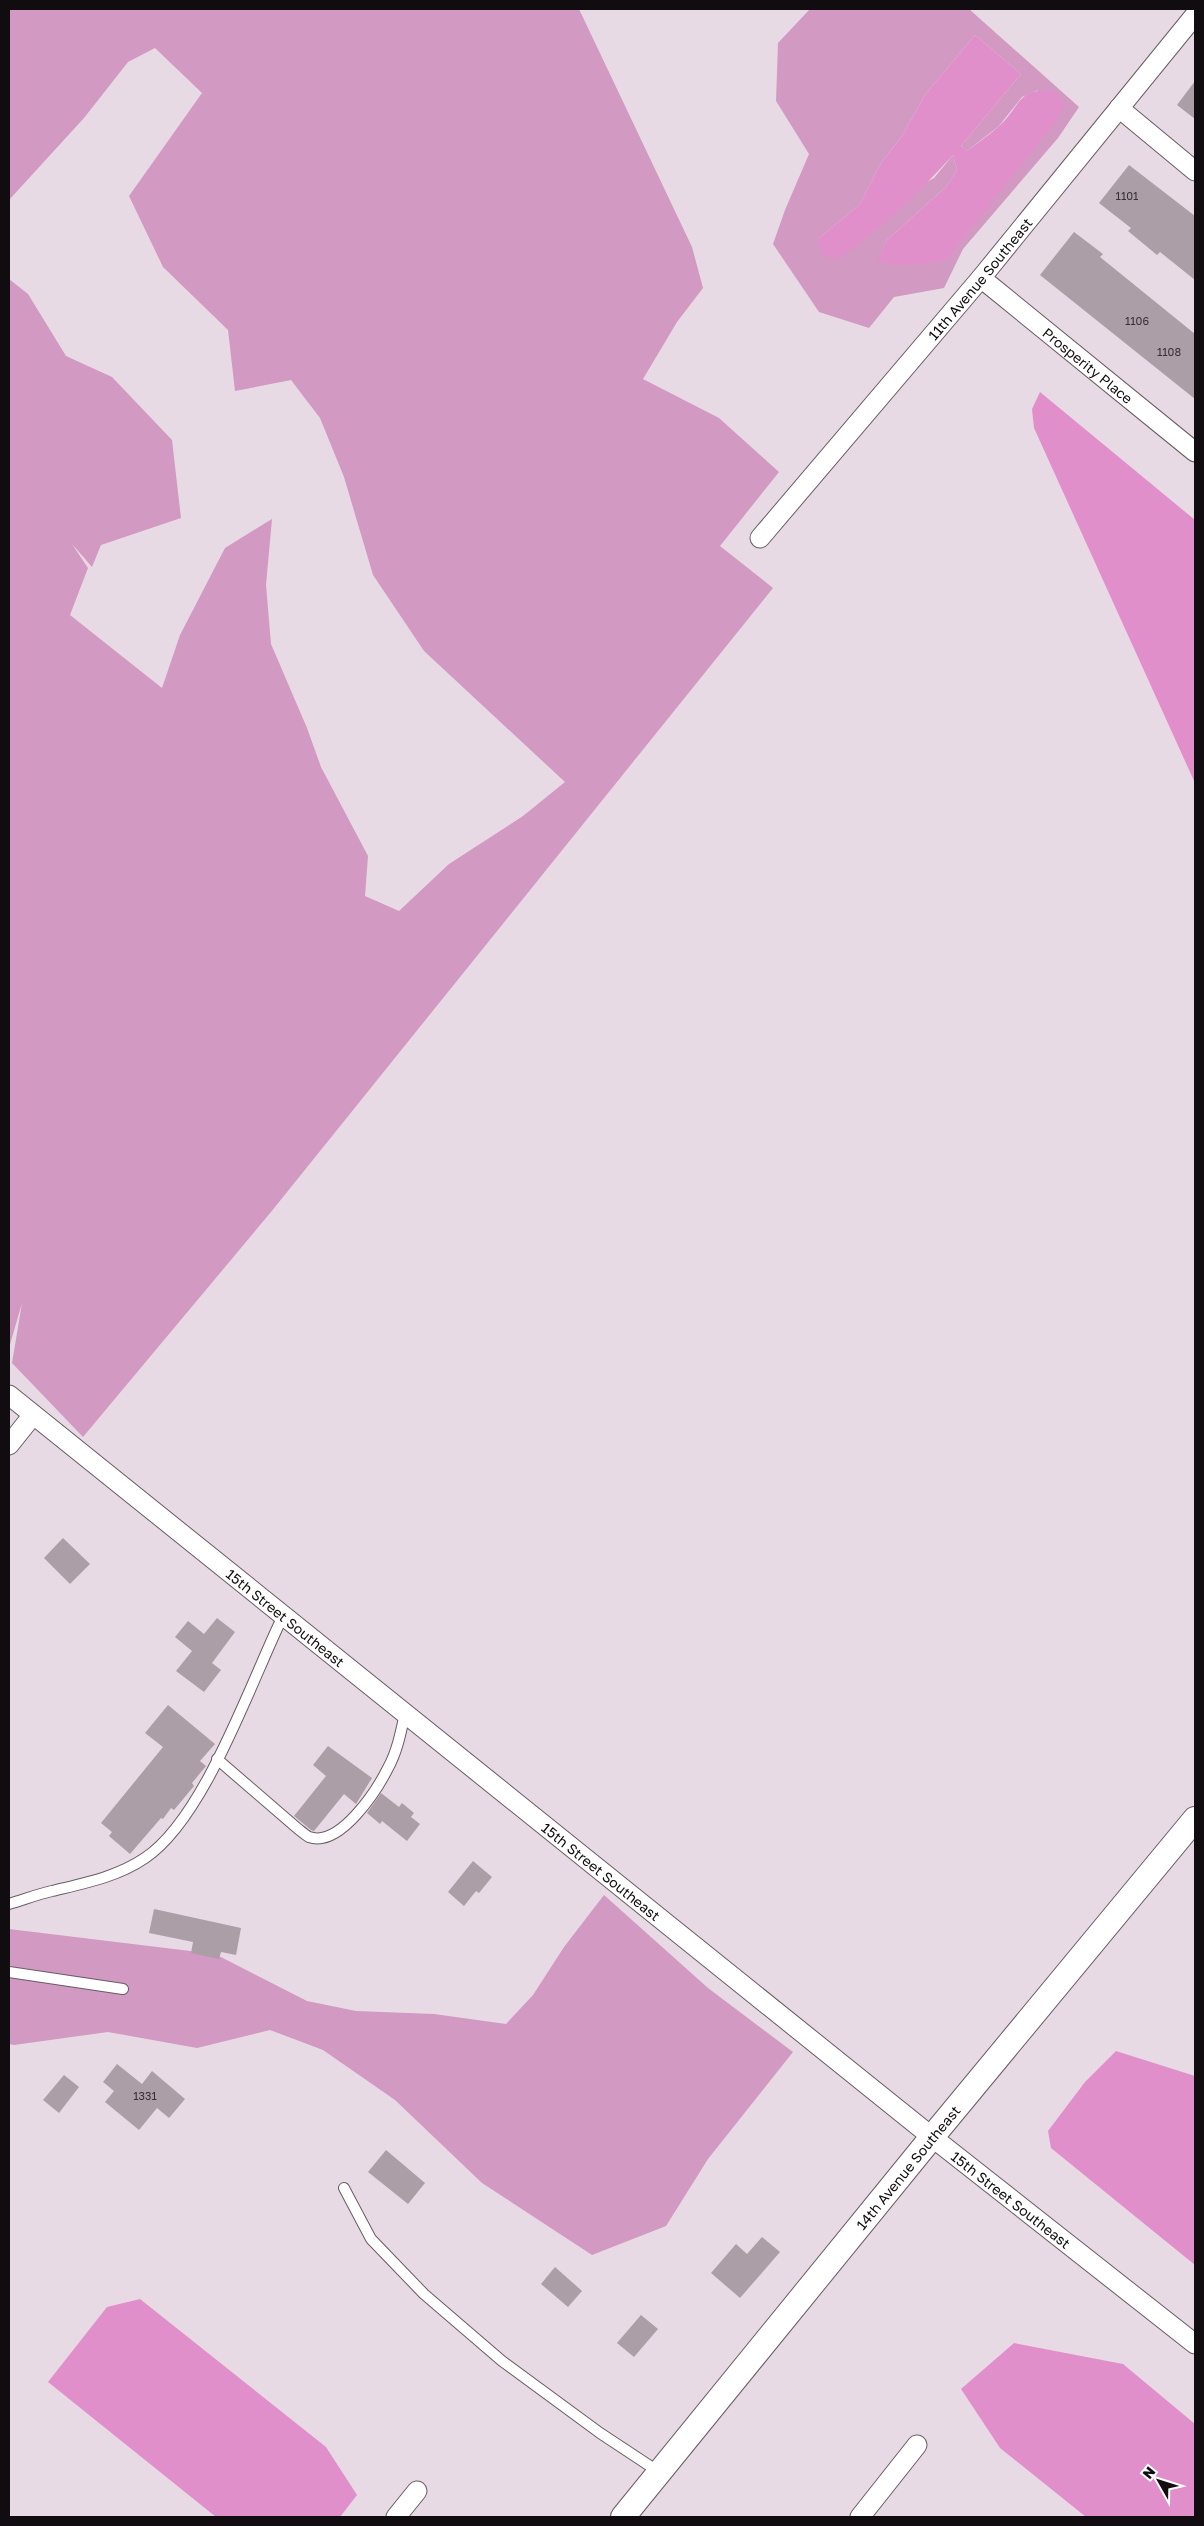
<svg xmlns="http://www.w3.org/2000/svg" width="1204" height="2526" viewBox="0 0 1204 2526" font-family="'Golos Text',sans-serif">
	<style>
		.green { fill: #d299c2; fill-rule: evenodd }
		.water { fill: #e18fcb }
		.building { fill: #ac9ea7 }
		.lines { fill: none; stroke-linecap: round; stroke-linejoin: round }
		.service-casing { stroke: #685c64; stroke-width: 12 }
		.minor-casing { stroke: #685c64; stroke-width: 21 }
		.tertiary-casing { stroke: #685c64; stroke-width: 26 }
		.service { stroke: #fff; stroke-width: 10 }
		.minor { stroke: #fff; stroke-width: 19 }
		.tertiary { stroke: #fff; stroke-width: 24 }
		.labels { text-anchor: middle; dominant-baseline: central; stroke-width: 4; stroke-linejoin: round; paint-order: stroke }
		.number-label { font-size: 11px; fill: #373035 }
		.street-label { font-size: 14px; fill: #100c0f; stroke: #fff }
	</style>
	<rect width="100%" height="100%" fill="#e8dae4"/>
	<g class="green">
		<polygon points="9,9 579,9 692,247 703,288 677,322 643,379 719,418 779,472 720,546 773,588 271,1212 83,1437 12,1363 22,1303 9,1348 9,279 28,294 66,356 112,377 172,440 181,518 101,545 92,567 72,544 88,568 70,615 162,688 180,635 225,548 272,519 266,585 271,644 307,728 321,767 368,856 365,896 399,911 449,864 523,816 565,782 424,651 373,575 344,477 320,418 291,380 235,391 228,330 163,267 129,196 202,93 155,48 128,62 84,118 9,200"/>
		<path d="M810,9H969L1079,107L1058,138L963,249L944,288L894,297L869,328L819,312L773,244L785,210L809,154L776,101L778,43ZM975,35L1021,74L961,146L967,151L999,126L1022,97L1038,90L878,261L887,240L947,186L957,170L953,155L934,178L817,240L860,204L881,163L902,136L925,95Z"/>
		<polygon points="604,1895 708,1988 793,2052 708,2159 666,2226 592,2255 482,2183 395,2100 323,2050 270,2030 197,2048 108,2032 14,2045 9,2044 9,1929 215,1954 307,2001 356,2011 434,2014 506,2024 533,1995 564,1947"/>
	</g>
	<g class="water">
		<path d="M975,35L1021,74L961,146L967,151C977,143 988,136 998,127C1022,106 1016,87 1055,91L1064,105L1057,120L946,260C922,264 901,268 877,261L887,240L947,186L957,170L953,155C918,193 881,230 838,259L824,256L817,240L860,204L881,163L902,136L925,95Z"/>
		<polygon points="1040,392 1195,520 1195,783 1034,428 1032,409"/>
		<polygon points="1116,2051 1195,2076 1195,2265 1051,2148 1048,2131 1085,2082"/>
		<polygon points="140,2299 326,2447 357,2495 340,2517 216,2517 48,2382 107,2307"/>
		<polygon points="1014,2343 1123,2364 1195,2424 1195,2517 1086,2517 1000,2448 961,2389"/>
	</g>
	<g class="building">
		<polygon points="1195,81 1195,119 1177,105"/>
		<polygon points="1129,165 1195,216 1195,280 1160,252 1157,255 1128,231 1131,228 1099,203"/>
		<polygon points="1074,232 1103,254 1100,257 1195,334 1195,399 1040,275"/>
		<polygon points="63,1538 90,1564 70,1584 44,1558"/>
		<polygon points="217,1618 235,1632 212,1663 221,1670 204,1692 176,1671 192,1651 175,1637 188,1621 204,1634"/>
		<polygon points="168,1705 215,1744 200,1761 206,1766 192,1783 194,1786 174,1810 171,1808 163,1819 161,1818 130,1854 109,1836 112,1832 101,1823 163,1747 145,1733"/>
		<polygon points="328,1746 372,1778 356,1804 344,1794 314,1831 311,1830 294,1816 326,1776 313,1765"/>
		<polygon points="381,1793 399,1807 402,1803 414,1813 411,1817 420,1824 407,1841 382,1821 380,1824 367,1813"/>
		<polygon points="473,1861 492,1877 479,1893 476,1891 464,1906 448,1892"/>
		<polygon points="154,1909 241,1928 236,1955 221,1952 219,1959 191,1953 193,1942 149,1933"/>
		<polygon points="117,2064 142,2084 152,2071 185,2099 169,2118 157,2108 139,2130 105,2102 114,2091 103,2082"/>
		<polygon points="64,2075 79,2087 59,2113 43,2100"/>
		<polygon points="386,2150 425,2183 408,2204 368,2172"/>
		<polygon points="762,2237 780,2252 740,2298 711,2273 736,2244 747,2254"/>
		<polygon points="555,2267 582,2291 568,2307 541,2284"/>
		<polygon points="641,2315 658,2329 634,2357 617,2343"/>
	</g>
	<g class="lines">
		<g class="service-casing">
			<g id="service">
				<path d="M217,1759L297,1828C301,1831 305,1835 309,1837C340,1848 377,1790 388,1768C397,1752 401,1732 405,1713"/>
				<path d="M9,1904C23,1900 38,1894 52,1891C85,1883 117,1877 145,1858C205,1818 251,1681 283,1616"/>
				<polyline points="9,1972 123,1989"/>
				<polyline points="344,2188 371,2239 424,2294 502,2361 600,2433 659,2472"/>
			</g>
		</g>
		<g class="minor-casing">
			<g id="minor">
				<polyline points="1119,108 1195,171"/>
				<path id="s1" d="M981,278L1195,452"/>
				<path id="s2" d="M760,538L981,278L1195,15"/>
				<path id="s3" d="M9,1395L932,2137L1195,2344"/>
				<polyline points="9,1445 33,1415"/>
				<polyline points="396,2517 417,2491"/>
				<polyline points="860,2517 917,2445"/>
			</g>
		</g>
		<g class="tertiary-casing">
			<g id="tertiary">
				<path id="s4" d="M623,2517L932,2137L1195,1819"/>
			</g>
		</g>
		<use href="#service" class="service"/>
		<use href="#minor" class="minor"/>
		<use href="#tertiary" class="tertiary"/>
	</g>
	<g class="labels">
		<g class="number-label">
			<text x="1127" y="195">1101</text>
			<text x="1137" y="320">1106</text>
			<text x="1169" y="351">1108</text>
			<text x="145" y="2095">1331</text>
		</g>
		<g class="street-label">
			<text stroke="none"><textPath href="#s2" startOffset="340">11th Avenue Southeast</textPath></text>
			<text stroke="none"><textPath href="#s1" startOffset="138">Prosperity Place</textPath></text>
			<text stroke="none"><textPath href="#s3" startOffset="355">15th Street Southeast</textPath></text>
			<text stroke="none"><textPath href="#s3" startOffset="760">15th Street Southeast</textPath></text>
			<text stroke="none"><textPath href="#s4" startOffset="451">14th Avenue Southeast</textPath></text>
			<text stroke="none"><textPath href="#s3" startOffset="1285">15th Street Southeast</textPath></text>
		</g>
	</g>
	<rect width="1204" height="2526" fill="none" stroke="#100c0f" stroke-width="20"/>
	<g transform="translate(1159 2481) rotate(309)" stroke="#ffffff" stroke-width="4" paint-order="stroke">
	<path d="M0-4L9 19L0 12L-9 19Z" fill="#100c0f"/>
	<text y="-8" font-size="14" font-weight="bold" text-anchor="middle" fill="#100c0f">N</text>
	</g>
</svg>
